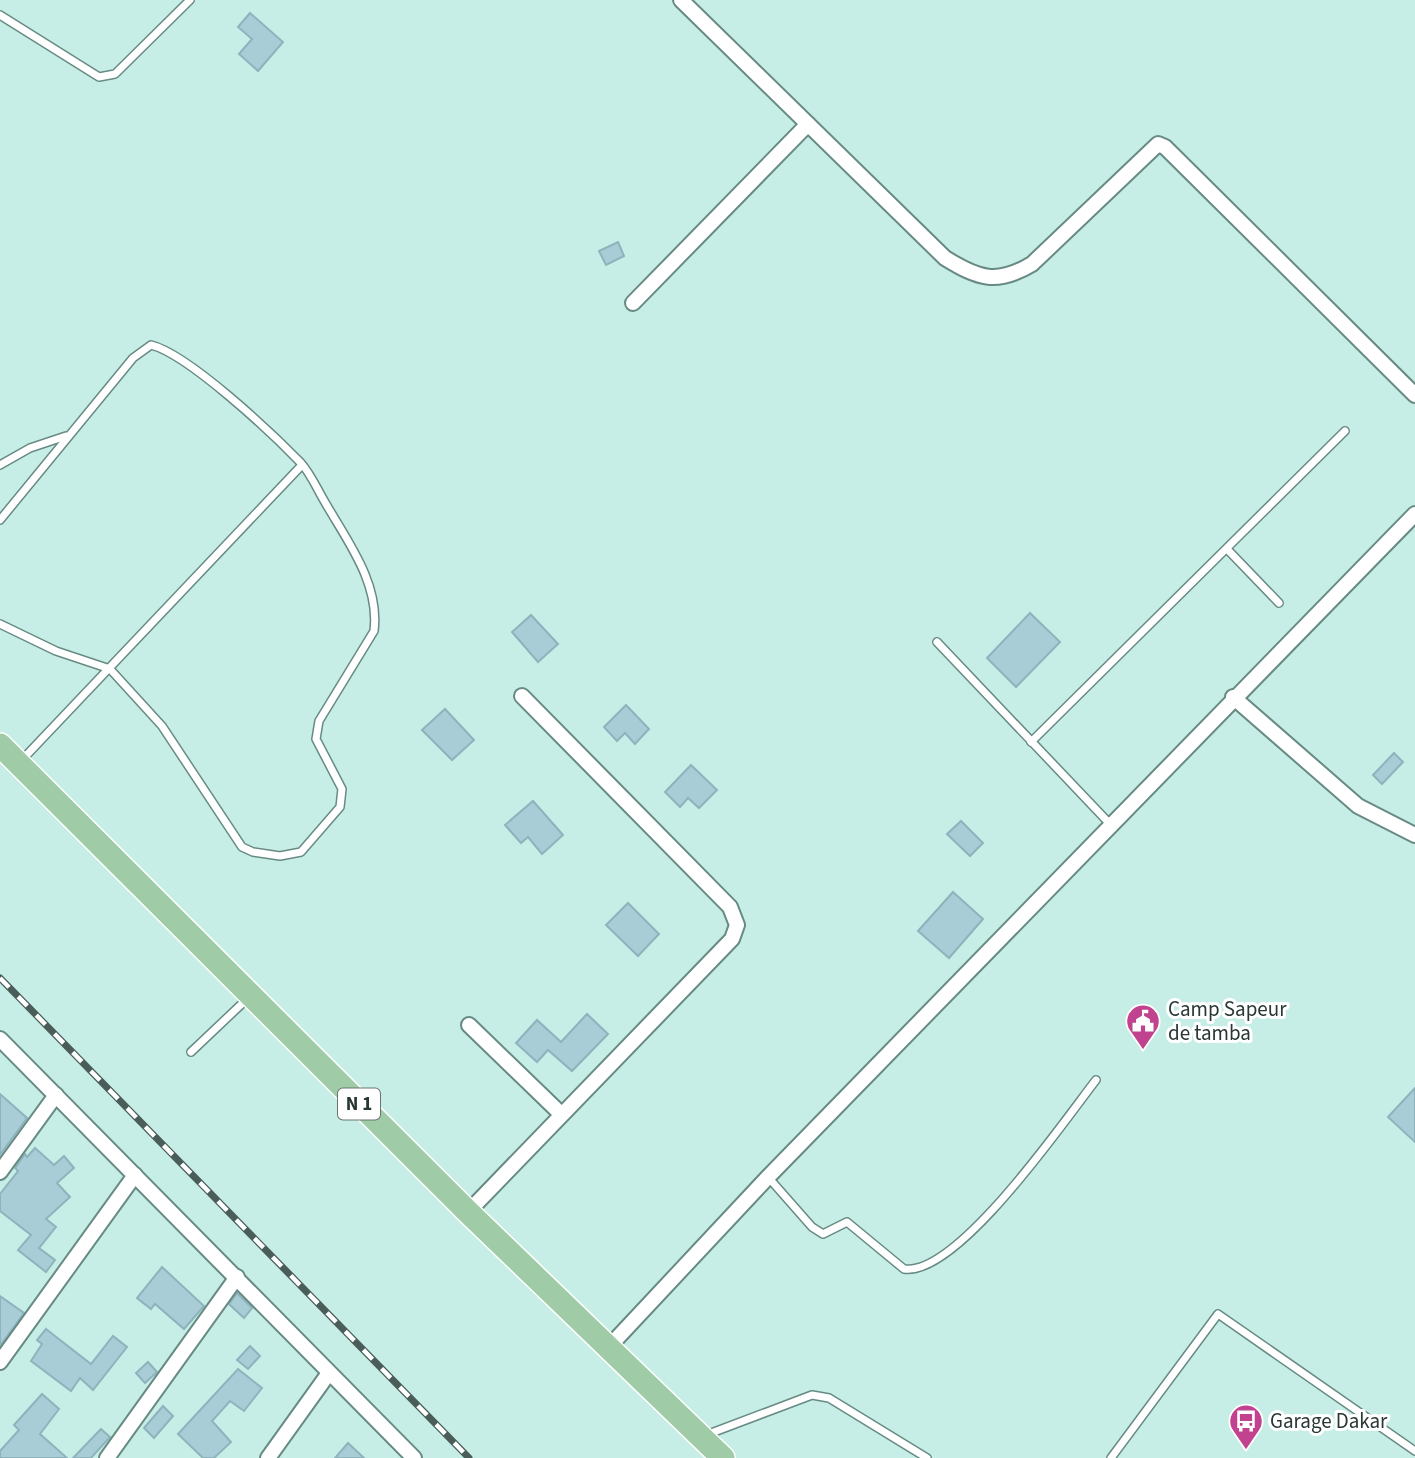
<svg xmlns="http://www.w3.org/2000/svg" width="1415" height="1458" viewBox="0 0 1415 1458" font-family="'Source Sans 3',sans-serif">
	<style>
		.building { fill: #a8cdd6; stroke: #8eb3bc; stroke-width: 2 }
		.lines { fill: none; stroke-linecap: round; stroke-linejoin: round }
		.service-casing { stroke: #678b84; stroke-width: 10 }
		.minor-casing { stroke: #678b84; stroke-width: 18 }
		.trunk-casing { stroke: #fff; stroke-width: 26 }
		.service { stroke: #fff; stroke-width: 7 }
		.minor { stroke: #fff; stroke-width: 14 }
		.trunk { stroke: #9fcca6; stroke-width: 23 }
		.rail-casing { stroke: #4a5d59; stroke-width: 7 }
		.rail { stroke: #fff; stroke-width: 4.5; stroke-dasharray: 13; stroke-linecap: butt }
		.labels { text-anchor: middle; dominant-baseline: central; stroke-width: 6; stroke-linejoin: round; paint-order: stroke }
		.shield { fill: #fff; stroke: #697472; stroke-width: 2 }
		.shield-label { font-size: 19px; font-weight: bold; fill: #293835 }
		.poi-label { font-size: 21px; fill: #293835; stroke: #fff; text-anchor: start }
	</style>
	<rect width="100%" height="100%" fill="#c7eee6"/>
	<g class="building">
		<polygon points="250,13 283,42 258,71 239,54 252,39 238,27"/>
		<polygon points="618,242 624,256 606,265 599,251"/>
		<polygon points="1030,613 1060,642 1016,687 987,658"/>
		<polygon points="531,615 558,644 538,662 512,632"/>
		<polygon points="626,705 649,729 635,744 625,733 617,741 604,727"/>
		<polygon points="445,709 474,740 452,760 422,730"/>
		<polygon points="1394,753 1403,762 1382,784 1373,775"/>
		<polygon points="691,765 717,790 699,808 688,798 680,807 665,792"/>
		<polygon points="533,801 563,835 542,854 528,837 521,843 505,825"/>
		<polygon points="961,821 983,843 970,856 947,834"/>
		<polygon points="953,892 983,919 949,958 918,931"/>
		<polygon points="628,903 659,934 638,956 606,925"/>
		<polygon points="587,1014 608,1034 572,1071 548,1050 537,1062 516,1043 537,1020 561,1042"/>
		<polygon points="1415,1088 1415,1142 1388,1117"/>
		<polygon points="0,1094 27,1118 0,1155"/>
		<polygon points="35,1148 54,1165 64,1156 74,1168 57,1183 70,1197 46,1219 56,1227 39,1248 55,1260 46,1272 18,1250 31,1235 0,1211 0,1194 18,1171 15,1168 25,1154 27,1157"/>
		<polygon points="162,1267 204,1306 184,1329 155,1304 151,1309 137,1298"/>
		<polygon points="237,1293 252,1308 244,1318 229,1304"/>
		<polygon points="0,1296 24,1313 0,1346"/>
		<polygon points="46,1329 91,1364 113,1336 127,1347 93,1390 80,1378 71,1391 31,1361 42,1344 37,1340"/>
		<polygon points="250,1346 260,1356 248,1369 237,1360"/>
		<polygon points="148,1362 157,1372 145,1383 136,1373"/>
		<polygon points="238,1369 262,1388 244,1411 230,1401 212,1421 231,1442 214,1458 203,1458 178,1434"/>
		<polygon points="42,1394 59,1409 40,1434 67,1458 0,1458 0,1451 19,1430 14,1425"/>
		<polygon points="163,1406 173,1416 154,1438 144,1428"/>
		<polygon points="101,1429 110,1437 91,1458 73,1458"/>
		<polygon points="348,1443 364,1458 335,1458"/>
	</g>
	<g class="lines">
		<g class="service-casing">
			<g id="service">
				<polyline points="0,15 99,77 115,74 190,0"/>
				<polyline points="0,465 30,448 66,436"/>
				<path d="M0,520L133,358L151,345C188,354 272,433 301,463C311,474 318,491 326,504C348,542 380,584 374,631L319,721L316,739L342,789L340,807L301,852L280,856L253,852L242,847L162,726L110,669L56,651L0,624"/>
				<polyline points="1227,549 1279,603"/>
				<polyline points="937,642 1110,824"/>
				<polyline points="1031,742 1345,431"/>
				<polyline points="21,761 302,465"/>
				<polyline points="191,1052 248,998"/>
				<path d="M768,1177L812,1227L823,1234L847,1222L904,1269C957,1277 1064,1121 1096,1080"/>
				<polyline points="706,1435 812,1395 829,1398 927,1458"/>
				<polyline points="1111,1458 1218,1314 1415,1451"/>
			</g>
		</g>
		<g class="minor-casing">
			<g id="minor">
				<path d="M681,0L945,258C979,279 997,285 1032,264L1158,144L1165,147L1415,395"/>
				<polyline points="633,303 808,124"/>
				<polyline points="1233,697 1358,806 1415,835"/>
				<polyline points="469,1025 561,1114"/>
				<polyline points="0,1039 414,1458"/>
				<polyline points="0,1172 56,1095"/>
				<polyline points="468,1212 732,939 737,925 730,907 522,696"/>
				<polyline points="607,1349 768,1177 1415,514"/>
				<polyline points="0,1362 135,1175"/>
				<polyline points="107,1458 237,1277"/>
				<polyline points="268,1458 329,1373"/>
			</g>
		</g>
		<g class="trunk-casing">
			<polyline id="trunk" points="0,745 468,1212 723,1458"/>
		</g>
		<use href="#service" class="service"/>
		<use href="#minor" class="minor"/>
		<use href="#trunk" class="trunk"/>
		<g class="rail-casing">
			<polyline id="rail" points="0,978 469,1458"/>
		</g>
		<use href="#rail" class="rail"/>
	</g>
	<defs>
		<g id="civic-pin" transform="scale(1.75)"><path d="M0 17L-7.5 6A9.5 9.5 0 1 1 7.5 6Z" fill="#c1428e" stroke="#fff"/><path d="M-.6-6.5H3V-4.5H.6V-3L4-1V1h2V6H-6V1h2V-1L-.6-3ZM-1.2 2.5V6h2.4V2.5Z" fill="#fff"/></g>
		<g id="bus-pin" transform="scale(1.75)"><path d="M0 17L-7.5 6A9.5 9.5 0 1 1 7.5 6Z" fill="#c1428e" stroke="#fff"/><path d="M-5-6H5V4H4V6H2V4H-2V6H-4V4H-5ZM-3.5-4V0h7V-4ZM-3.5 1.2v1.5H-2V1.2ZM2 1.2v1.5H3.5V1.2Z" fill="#fff"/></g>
	</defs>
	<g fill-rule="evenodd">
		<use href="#civic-pin" x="1143" y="1021"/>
		<use href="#bus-pin" x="1246" y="1421"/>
	</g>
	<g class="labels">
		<rect class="shield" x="338" y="1088.5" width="42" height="31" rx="5"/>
		<g class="shield-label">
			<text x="359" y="1104">N 1</text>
		</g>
		<g class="poi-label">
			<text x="1168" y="1009">Camp Sapeur<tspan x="1168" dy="24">de tamba</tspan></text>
			<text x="1270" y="1421">Garage Dakar</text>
		</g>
	</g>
</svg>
